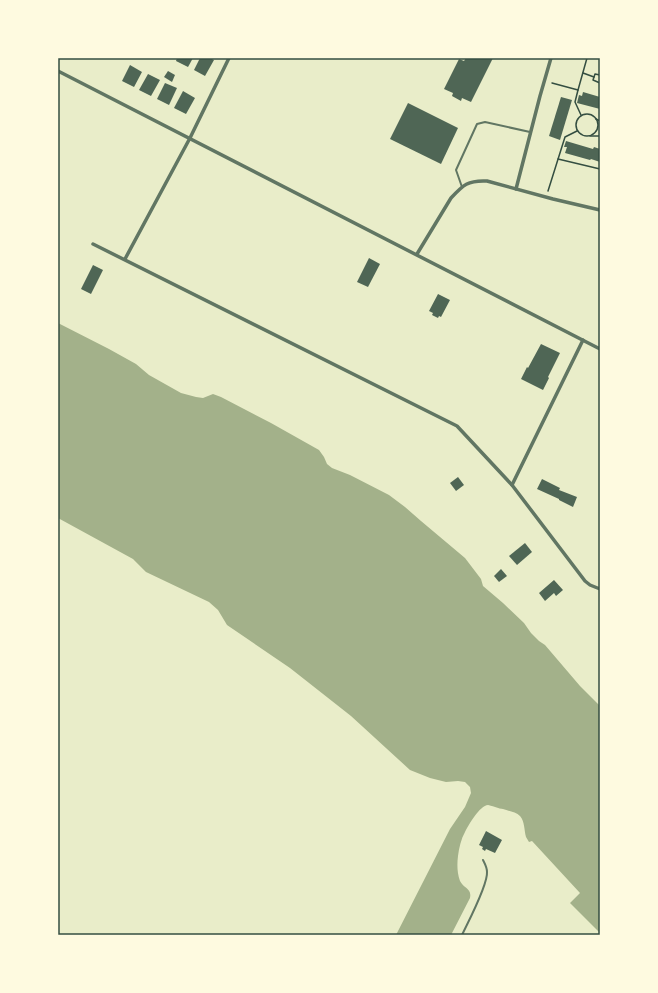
<svg xmlns="http://www.w3.org/2000/svg" width="658" height="993" viewBox="0 0 658 993" font-family="'Space Grotesk',sans-serif">
	<style>
		.water { fill: #a3b18a }
		.building { fill: #4f6655 }
		.lines { fill: none; stroke-linecap: round; stroke-linejoin: round }
		.path { stroke: #344e41; stroke-width: 1.5 }
		.service { stroke: #617663; stroke-width: 2 }
		.minor { stroke: #617663; stroke-width: 3.5 }
		.neatline { fill: none; stroke: #344e41; stroke-width: 1.5 }
	</style>
	<rect width="100%" height="100%" fill="#e9edc9"/>
	<path class="water" d="M58,323L109,349L136,364L149,375L181,393L196,397L203,398L213,394L221,397L271,423L319,450L324,457L327,464L332,468L350,475L389,495L405,507L421,521L465,558L481,579L483,586L503,603L524,623L531,633L539,641L545,645L580,686L600,706V933L570,903L580,893L532,841L529,842C528,840 527,839 526,837C524,830 525,822 520,816C516,812 508,811 503,809C500,809 490,805 488,805C480,805 468,826 465,832C461,839 459,848 458,856C457,864 457,873 460,881C464,889 472,888 470,898L451,935H396L450,829L465,807L471,793L470,787L465,782L458,781L446,782L430,778L410,770L351,716L290,668L227,625L218,610L209,602L146,572L133,559L58,518Z"/>
	<g class="building">
		<polygon points="177,58 193,58 188,67 176,61"/>
		<polygon points="200,58 210,58 214,60 205,76 194,70"/>
		<polygon points="466,58 493,58 471,102 462,98 461,101 452,96 453,93 444,89 459,59 464,61"/>
		<polygon points="130,65 142,72 134,87 122,81"/>
		<polygon points="168,71 175,75 172,82 164,77"/>
		<polygon points="148,74 160,80 151,96 139,90"/>
		<polygon points="165,83 177,88 169,105 157,99"/>
		<polygon points="183,91 195,98 186,114 174,108"/>
		<polygon points="583,92 600,97 600,109 577,103 579,95 582,96"/>
		<polygon points="561,97 572,100 560,140 549,136"/>
		<polygon points="408,103 458,128 441,164 390,139"/>
		<polygon points="566,141 593,149 594,147 600,149 600,162 591,159 590,160 565,153 567,147 564,147"/>
		<polygon points="369,258 380,264 368,287 357,282"/>
		<polygon points="93,265 103,270 91,294 81,289"/>
		<polygon points="438,294 450,300 441,317 439,316 438,318 432,315 433,313 429,311"/>
		<polygon points="541,344 560,353 548,377 549,378 543,390 521,379 527,367 528,368"/>
		<polygon points="458,477 464,485 456,491 450,483"/>
		<polygon points="542,479 560,488 559,490 577,497 573,507 559,500 559,499 537,489"/>
		<polygon points="525,543 532,552 517,565 509,556"/>
		<polygon points="501,569 507,576 499,582 494,576"/>
		<polygon points="554,580 563,590 556,596 554,593 545,601 539,593"/>
		<polygon points="486,831 502,840 495,853 486,849 485,851 482,849 483,847 479,845"/>
	</g>
	<g class="lines">
		<g class="path">
			<polyline points="583,73 594,77"/>
			<polyline points="600,75 595,74 593,80 600,83"/>
			<polyline points="552,83 578,90 587,58"/>
			<polyline points="578,90 575,102 581,115"/>
			<circle cx="587" cy="125" r="11"/>
			<polyline points="596,119 600,121"/>
			<polyline points="590,136 600,136"/>
			<polyline points="558,159 600,169"/>
			<polyline points="548,191 565,137 577,131"/>
		</g>
		<g class="service">
			<polyline points="462,187 456,170 477,124 485,122 530,132"/>
			<path d="M462,935C468,922 488,885 487,872C487,867 485,864 483,860"/>
		</g>
		<g class="minor">
			<polyline points="58,71 600,349"/>
			<polyline points="516,189 540,96 551,58"/>
			<polyline points="93,244 457,426 512,485 585,581 590,585 600,589"/>
			<path d="M417,254L451,198C463,185 468,180 487,181L553,199L600,210"/>
			<polyline points="125,259 190,138 229,58"/>
			<polyline points="512,485 583,340"/>
		</g>
	</g>
	<rect width="658" height="993" fill="none" stroke="#fefae0" stroke-width="118"/>
	<rect x="59" y="59" width="540" height="875" class="neatline"/>
</svg>
